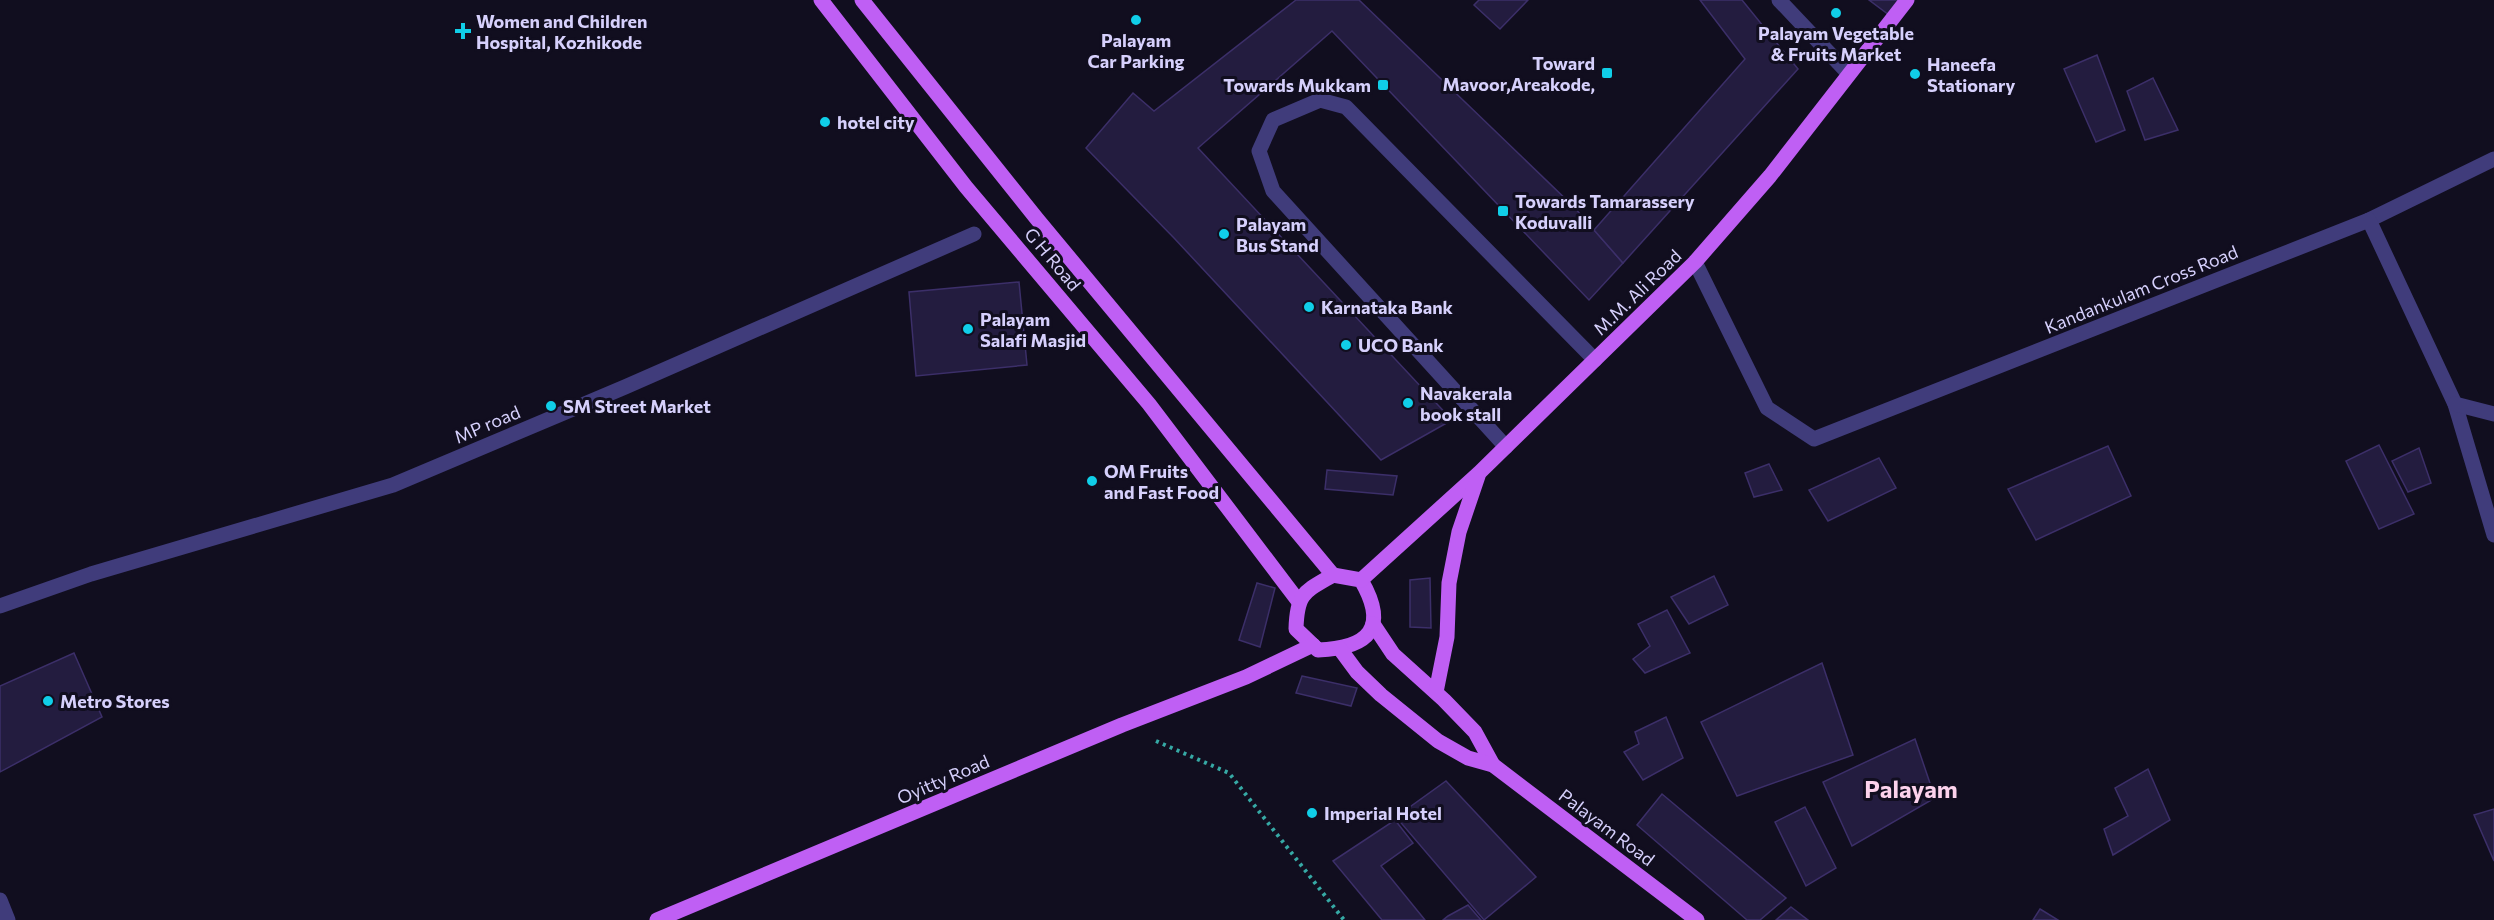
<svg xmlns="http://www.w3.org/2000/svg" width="2494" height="920" viewBox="0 0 2494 920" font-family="Commissioner,sans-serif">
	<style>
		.building { fill: #231c3f; stroke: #3c2f69; stroke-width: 1.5 }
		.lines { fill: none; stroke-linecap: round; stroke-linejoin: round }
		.path { stroke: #36a9a5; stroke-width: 4; stroke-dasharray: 3 4.5; stroke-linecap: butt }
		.minor { stroke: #403c7b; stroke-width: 15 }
		.major { stroke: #bf5ff4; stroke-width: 15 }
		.poi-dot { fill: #10cee8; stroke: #110e1f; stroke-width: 2 }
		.labels { text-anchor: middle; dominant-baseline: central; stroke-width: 6; stroke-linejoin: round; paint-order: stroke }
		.poi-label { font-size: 18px; font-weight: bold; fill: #d6d0fc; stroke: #110e1f; text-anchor: start }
		.street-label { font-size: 18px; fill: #d6d0fc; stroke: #110e1f }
		.district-label { font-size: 24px; font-weight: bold; fill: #fcd2ec; stroke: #110e1f }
	</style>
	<rect width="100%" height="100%" fill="#110e1f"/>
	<g class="building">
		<polygon points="1296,0 1359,0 1574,207 1623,263 1589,300 1332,31 1198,148 1452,420 1381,460 1174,238 1086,148 1133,93 1154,111"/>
		<polygon points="1479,0 1528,0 1500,29 1474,5"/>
		<polygon points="1700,0 1742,0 1798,69 1623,263 1594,230 1745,59"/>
		<polygon points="1869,0 1900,0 1889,15"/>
		<polygon points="2097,55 2125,130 2096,142 2064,69"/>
		<polygon points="2153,78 2178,130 2145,140 2127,91"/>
		<polygon points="1019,282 1027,365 916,376 909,292"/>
		<polygon points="2379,445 2414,514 2379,529 2346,461"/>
		<polygon points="2108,446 2131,496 2036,540 2008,489"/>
		<polygon points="2419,448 2431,483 2408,492 2392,461"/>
		<polygon points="1879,458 1896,488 1828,521 1809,490"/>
		<polygon points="1769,464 1782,490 1754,497 1745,473"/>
		<polygon points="1327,470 1397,476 1393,495 1325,489"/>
		<polygon points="1714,576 1728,605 1689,624 1671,597"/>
		<polygon points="1430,578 1431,628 1410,627 1410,580"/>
		<polygon points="1257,583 1275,588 1260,647 1239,640"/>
		<polygon points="1667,610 1690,653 1645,673 1633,659 1650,646 1638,624"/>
		<polygon points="74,653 102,717 0,772 0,686"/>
		<polygon points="1822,663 1853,755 1737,796 1701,722"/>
		<polygon points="1302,676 1357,688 1351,706 1296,693"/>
		<polygon points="1666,717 1683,758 1643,780 1624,752 1639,744 1635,732"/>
		<polygon points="1915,739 1935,798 1852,846 1823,782"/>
		<polygon points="2148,769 2170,820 2113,855 2104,829 2128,816 2115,788"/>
		<polygon points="1446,781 1536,877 1484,920 1396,817"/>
		<polygon points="1662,794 1786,898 1760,920 1747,920 1637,825"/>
		<polygon points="1805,807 1836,868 1806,886 1775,822"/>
		<polygon points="2494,809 2494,861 2474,815"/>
		<polygon points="1395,820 1413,843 1381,866 1425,920 1382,920 1333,861"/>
		<polygon points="1468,905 1481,920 1443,920 1448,916"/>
		<polygon points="1791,907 1808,920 1776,920"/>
		<polygon points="2040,909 2058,920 2033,920"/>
	</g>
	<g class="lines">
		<polyline class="path" points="1156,741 1229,773 1344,920"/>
		<g class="minor">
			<polyline points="1779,0 1849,74"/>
			<polyline points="2369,220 2494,159"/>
			<polyline points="1695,262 1767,408 1814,439 2369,220 2455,404 2494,535"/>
			<polyline points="2455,404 2494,414"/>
			<polyline points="1506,447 1273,191 1259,151 1273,120 1320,100 1346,107 1595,360"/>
			<polyline points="0,606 91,574 393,485 625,387 974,234"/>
			<polyline points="0,900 8,920"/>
		</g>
		<g class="major">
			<polyline points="821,0 966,187 1149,404 1299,602"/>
			<polyline points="862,0 1037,219 1333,575"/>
			<path d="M1333,575L1361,580C1389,628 1369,648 1318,650L1296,629C1297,593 1304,592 1333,575Z"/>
			<polyline points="1361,580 1479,473 1695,262 1770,176 1907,0"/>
			<polyline points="1373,624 1393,654 1444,700 1475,732 1493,765"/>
			<polyline points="1340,649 1357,672 1381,695 1438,741 1468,758 1493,765 1697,920"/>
			<polyline points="1436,692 1447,637 1449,583 1459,532 1478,476"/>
			<polyline points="657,920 1122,725 1246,677 1313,645"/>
		</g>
	</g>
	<g class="poi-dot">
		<circle cx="1836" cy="13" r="6"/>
		<circle cx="1136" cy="20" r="6"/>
		<path d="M460 22h6v6h6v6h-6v6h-6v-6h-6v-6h6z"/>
		<rect x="1601" y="67" width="12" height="12" rx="3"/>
		<circle cx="1915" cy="74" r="6"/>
		<rect x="1377" y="79" width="12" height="12" rx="3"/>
		<circle cx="825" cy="122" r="6"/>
		<rect x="1497" y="205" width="12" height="12" rx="3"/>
		<circle cx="1224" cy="234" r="6"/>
		<circle cx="1309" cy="307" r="6"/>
		<circle cx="968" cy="329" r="6"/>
		<circle cx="1346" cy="345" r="6"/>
		<circle cx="1408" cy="403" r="6"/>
		<circle cx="551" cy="406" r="6"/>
		<circle cx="1092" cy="481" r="6"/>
		<circle cx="48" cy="701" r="6"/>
		<circle cx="1312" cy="813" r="6"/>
	</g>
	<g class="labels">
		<g class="poi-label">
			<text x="476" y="21">Women and Children<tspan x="476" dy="21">Hospital, Kozhikode</tspan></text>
			<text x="1836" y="33" text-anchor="middle">Palayam Vegetable<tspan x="1836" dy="21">&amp; Fruits Market</tspan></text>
			<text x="1136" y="40" text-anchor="middle">Palayam<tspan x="1136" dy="21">Car Parking</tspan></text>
			<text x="1595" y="63" text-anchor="end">Toward<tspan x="1595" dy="21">Mavoor,Areakode,</tspan></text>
			<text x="1927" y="64">Haneefa<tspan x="1927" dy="21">Stationary</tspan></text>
			<text x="1371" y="85" text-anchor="end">Towards Mukkam</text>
			<text x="837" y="122">hotel city</text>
			<text x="1515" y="201">Towards Tamarassery<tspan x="1515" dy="21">Koduvalli</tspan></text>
			<text x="1236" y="224">Palayam<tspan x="1236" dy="21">Bus Stand</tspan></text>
			<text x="1321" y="307">Karnataka Bank</text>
			<text x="980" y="319">Palayam<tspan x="980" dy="21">Salafi Masjid</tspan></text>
			<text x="1358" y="345">UCO Bank</text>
			<text x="1420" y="393">Navakerala<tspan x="1420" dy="21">book stall</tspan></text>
			<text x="563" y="406">SM Street Market</text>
			<text x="1104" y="471">OM Fruits<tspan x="1104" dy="21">and Fast Food</tspan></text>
			<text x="60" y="701">Metro Stores</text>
			<text x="1324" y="813">Imperial Hotel</text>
		</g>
		<g class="street-label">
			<text transform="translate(1053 259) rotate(50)">G H Road</text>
			<text transform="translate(2141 289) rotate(-22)">Kandankulam Cross Road</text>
			<text transform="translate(1637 292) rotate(-44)">M.M. Ali Road</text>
			<text transform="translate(487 424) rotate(-23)">MP road</text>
			<text transform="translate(943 779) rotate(-23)">Oyitty Road</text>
			<text transform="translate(1607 827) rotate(37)">Palayam Road</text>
		</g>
		<g class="district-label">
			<text x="1911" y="788">Palayam</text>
		</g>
	</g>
</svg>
